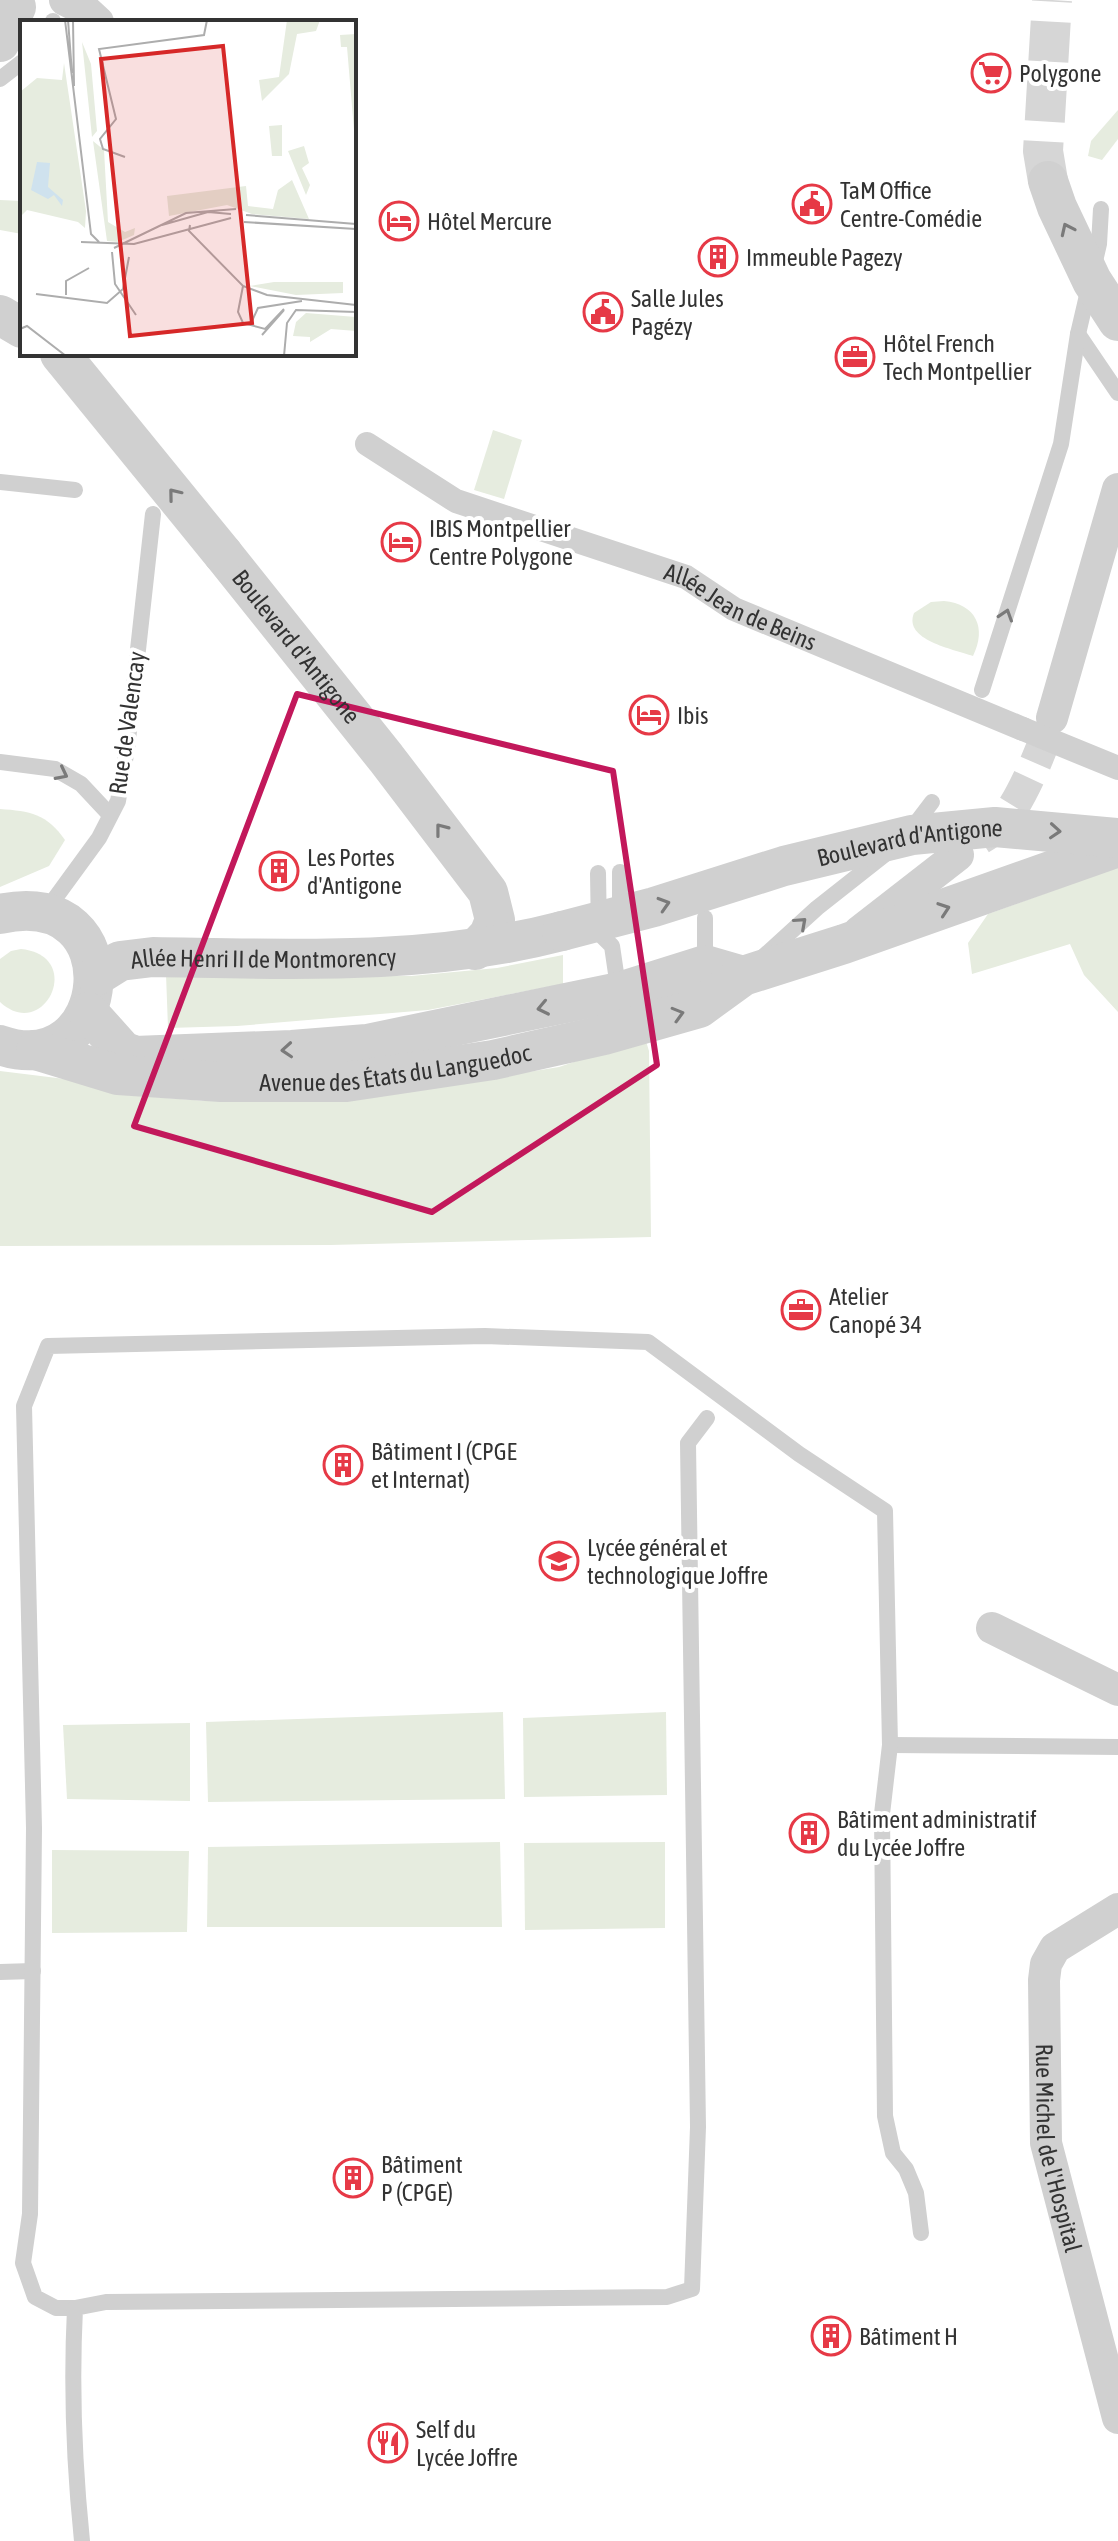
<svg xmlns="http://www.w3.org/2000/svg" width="1118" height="2541" viewBox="0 0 1118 2541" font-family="'Asap Condensed',sans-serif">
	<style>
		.green { fill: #e6ecdf }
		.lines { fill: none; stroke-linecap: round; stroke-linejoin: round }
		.minor-tunnel { stroke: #d6d6d6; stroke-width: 32; stroke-dasharray: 32 16; stroke-linecap: butt }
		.tertiary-tunnel { stroke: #d6d6d6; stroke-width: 40; stroke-dasharray: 40 20; stroke-linecap: butt }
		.service { stroke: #d0d0d0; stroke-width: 16 }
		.pedestrian { stroke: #d0d0d0; stroke-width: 24 }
		.minor { stroke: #d0d0d0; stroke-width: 32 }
		.tertiary { stroke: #d0d0d0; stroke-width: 40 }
		.pedestrian-bridge { stroke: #d0d0d0; stroke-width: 24 }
		.tertiary-bridge { stroke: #d0d0d0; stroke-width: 40 }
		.oneway { stroke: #7a7a7a }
		.marked { fill: none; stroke: #c2185b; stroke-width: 6; stroke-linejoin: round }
		.labels { text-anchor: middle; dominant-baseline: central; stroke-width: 8; stroke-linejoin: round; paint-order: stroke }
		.poi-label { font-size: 24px; fill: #333; stroke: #fff; text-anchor: start }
		.street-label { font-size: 24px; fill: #333; stroke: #fff }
		.inset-road { fill: none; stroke: #adadad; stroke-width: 2 }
		.view { fill: #d62828; fill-opacity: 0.15; stroke: #d62828; stroke-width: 4 }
		.inset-edge { fill: none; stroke: #333; stroke-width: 4 }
	</style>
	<rect width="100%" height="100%" fill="#fff"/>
	<g class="green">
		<polygon points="1118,110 1118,139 1102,160 1088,156 1091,141"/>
		<polygon points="0,200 22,201 22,234 0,230"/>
		<polygon points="493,430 522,440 504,499 474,490"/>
		<path d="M944,601C976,604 987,628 973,656C953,649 903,640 914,613L931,602Z"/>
		<path d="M0,809C30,811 47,814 65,840L49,866L0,887Z"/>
		<polygon points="1118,867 1118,1012 1084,975 1070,944 972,974 968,943 988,914"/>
		<path d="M21,949C86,956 44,1043 0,1002V959L11,951Z"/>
		<polygon points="563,955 563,984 428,1010 237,1026 168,1028 166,974 411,976 497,968"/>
		<polygon points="645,1038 649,1051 651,1237 330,1245 0,1246 0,1071 65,1079 114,1094 206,1101 308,1102 394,1094 559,1067"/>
		<polygon points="503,1712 505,1799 208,1802 206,1722"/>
		<polygon points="666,1712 667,1795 524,1797 523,1718"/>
		<polygon points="190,1723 190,1801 67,1799 63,1725"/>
		<polygon points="500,1842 502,1927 207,1927 208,1847"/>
		<polygon points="665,1842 665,1928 525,1930 524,1843"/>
		<polygon points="52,1850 189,1851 187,1932 52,1933"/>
	</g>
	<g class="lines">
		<path class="minor-tunnel" d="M980,839C986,835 995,830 1000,825C1020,804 1044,746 1052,718"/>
		<polyline class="tertiary-tunnel" points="1048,181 1043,151 1052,0"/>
		<g class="service">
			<polyline points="53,22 53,21"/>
			<polyline points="0,79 22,62"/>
			<polyline points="1078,334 1118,393"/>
			<polyline points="0,482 75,490"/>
			<polyline points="982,690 1061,444 1078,334 1099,244 1101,209"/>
			<polyline points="0,762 55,769 81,784 110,815"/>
			<polyline points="910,831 932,802"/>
			<polyline points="620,872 620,915"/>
			<polyline points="598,873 599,933 612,946 619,994"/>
			<polyline points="45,912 99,838 118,801 127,749 153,514"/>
			<polyline points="762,958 817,908 888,852"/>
			<polyline points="705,965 705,918"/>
			<polyline points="890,1745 1118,1747"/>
			<polyline points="0,1972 33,1971"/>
			<polyline points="75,2308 56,2308 35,2297 23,2263 30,2214 34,1828 24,1406 48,1346 485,1336 648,1342 799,1454 885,1511 890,1745 882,1814 885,2116 893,2153 906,2169 916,2193 921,2233"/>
			<path d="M82,2541C74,2463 71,2387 75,2308L106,2302L667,2297L692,2289L698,2127L688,1443L707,1418"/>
		</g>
		<path class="pedestrian" id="s1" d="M367,444L456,501L686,577L734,609L1023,729"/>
		<g class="minor">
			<polyline points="65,0 85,10 98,22"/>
			<polyline points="1052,718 1118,489"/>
			<polyline points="859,932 958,855"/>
			<polyline points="992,1628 1118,1690"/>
			<path id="s2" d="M1118,1909L1055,1948L1046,1964L1044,1980L1046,2143L1118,2418"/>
		</g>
		<g class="tertiary">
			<polyline points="0,42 16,7"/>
			<polyline points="1048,181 1057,207 1092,281 1118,321"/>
			<polyline points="0,315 22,328"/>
			<path id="s3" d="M223,554L386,758L488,892L495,920L489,935L475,950"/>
			<path d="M0,914C135,884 114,1085 0,1045"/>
			<path id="s4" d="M96,976L120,961L153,957C290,959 428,966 562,931"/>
			<polyline points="88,1012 123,1051 135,1056 292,1050 367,1044 619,992 705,965 743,976"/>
			<path id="s5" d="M36,1050L118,1075L221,1082H346L493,1060L604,1035L699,1008L743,976L844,944L1118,847"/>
		</g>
		<polyline class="pedestrian-bridge" points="1023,729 1118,768"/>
		<g class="tertiary-bridge">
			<polyline points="60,354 223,554"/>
			<path id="s6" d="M562,931L654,907L784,866L912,835L995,827L1118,838"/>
		</g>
	</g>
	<defs><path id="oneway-chevron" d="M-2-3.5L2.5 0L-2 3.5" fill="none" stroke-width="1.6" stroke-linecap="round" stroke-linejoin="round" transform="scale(2)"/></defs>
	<g class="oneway">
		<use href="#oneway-chevron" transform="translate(1067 229) rotate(-115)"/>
		<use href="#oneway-chevron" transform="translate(174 494) rotate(-129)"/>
		<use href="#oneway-chevron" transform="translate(1006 615) rotate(-72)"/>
		<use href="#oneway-chevron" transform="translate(62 774) rotate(27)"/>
		<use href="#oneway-chevron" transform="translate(441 829) rotate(-128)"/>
		<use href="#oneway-chevron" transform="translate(1055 831) rotate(4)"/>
		<use href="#oneway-chevron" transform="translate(664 904) rotate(-17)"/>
		<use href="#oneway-chevron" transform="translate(944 909) rotate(-19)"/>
		<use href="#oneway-chevron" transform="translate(801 923) rotate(-42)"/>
		<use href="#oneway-chevron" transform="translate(543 1008) rotate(168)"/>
		<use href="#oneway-chevron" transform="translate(678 1014) rotate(-16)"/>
		<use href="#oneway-chevron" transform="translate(287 1050) rotate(176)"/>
	</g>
	<path class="marked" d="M297,694L613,771L657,1065L432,1212L134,1126Z"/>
	<defs>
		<g id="supermarket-ring" transform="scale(2)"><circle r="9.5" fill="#fff" stroke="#e63946" stroke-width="1.5"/><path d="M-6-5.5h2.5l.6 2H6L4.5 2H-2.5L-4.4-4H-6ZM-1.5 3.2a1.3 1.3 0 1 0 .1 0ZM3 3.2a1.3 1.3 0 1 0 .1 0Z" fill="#e63946"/></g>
		<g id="civic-ring" transform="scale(2)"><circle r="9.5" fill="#fff" stroke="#e63946" stroke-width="1.5"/><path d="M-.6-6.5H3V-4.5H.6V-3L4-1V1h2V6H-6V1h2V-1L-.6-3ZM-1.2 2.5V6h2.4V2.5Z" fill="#e63946"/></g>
		<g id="hotel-ring" transform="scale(2)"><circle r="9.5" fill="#fff" stroke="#e63946" stroke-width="1.5"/><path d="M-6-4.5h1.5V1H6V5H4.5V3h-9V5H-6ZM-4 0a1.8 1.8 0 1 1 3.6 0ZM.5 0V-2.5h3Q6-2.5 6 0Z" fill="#e63946"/></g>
		<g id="building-ring" transform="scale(2)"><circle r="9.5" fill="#fff" stroke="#e63946" stroke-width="1.5"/><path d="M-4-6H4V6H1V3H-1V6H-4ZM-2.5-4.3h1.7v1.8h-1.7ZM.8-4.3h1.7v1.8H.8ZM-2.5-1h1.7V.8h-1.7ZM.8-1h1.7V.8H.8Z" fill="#e63946"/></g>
		<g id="office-ring" transform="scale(2)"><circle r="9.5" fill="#fff" stroke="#e63946" stroke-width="1.5"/><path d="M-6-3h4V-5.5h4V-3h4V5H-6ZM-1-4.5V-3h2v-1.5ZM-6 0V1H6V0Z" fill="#e63946"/></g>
		<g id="school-ring" transform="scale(2)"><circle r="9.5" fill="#fff" stroke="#e63946" stroke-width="1.5"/><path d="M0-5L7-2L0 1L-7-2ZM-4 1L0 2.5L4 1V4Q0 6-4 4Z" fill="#e63946"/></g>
		<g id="restaurant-ring" transform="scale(2)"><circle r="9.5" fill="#fff" stroke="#e63946" stroke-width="1.5"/><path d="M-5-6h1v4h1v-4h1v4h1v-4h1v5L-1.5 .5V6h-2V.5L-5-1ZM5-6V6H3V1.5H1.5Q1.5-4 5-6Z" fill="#e63946"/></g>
	</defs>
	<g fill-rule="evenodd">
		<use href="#supermarket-ring" x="991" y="73"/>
		<use href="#civic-ring" x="812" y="204"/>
		<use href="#hotel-ring" x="399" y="221"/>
		<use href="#building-ring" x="718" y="257"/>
		<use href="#civic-ring" x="603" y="312"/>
		<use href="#office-ring" x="855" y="357"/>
		<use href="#hotel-ring" x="401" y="542"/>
		<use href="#hotel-ring" x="649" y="715"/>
		<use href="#building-ring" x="279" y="871"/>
		<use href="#office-ring" x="801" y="1310"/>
		<use href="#building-ring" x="343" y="1465"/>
		<use href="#school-ring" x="559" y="1561"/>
		<use href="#building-ring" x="809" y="1833"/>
		<use href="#building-ring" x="353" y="2178"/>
		<use href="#building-ring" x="831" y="2336"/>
		<use href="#restaurant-ring" x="388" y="2443"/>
	</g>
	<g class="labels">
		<g class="poi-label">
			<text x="1019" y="73">Polygone</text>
			<text x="840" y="190">TaM Office<tspan x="840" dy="28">Centre-Comédie</tspan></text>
			<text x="427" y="221">Hôtel Mercure</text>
			<text x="746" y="257">Immeuble Pagezy</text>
			<text x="631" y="298">Salle Jules<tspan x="631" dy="28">Pagézy</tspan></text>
			<text x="883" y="343">Hôtel French<tspan x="883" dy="28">Tech Montpellier</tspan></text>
			<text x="429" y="528">IBIS Montpellier<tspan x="429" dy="28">Centre Polygone</tspan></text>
			<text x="677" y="715">Ibis</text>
			<text x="307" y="857">Les Portes<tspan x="307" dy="28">d'Antigone</tspan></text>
			<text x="829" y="1296">Atelier<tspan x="829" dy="28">Canopé 34</tspan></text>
			<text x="371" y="1451">Bâtiment I (CPGE<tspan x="371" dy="28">et Internat)</tspan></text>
			<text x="587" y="1547">Lycée général et<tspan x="587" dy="28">technologique Joffre</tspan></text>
			<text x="837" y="1819">Bâtiment administratif<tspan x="837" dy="28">du Lycée Joffre</tspan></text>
			<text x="381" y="2164">Bâtiment<tspan x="381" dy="28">P (CPGE)</tspan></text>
			<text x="859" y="2336">Bâtiment H</text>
			<text x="416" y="2429">Self du<tspan x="416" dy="28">Lycée Joffre</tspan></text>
		</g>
		<g class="street-label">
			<text stroke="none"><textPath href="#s1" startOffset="410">Allée Jean de Beins</textPath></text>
			<text stroke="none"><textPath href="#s3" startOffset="118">Boulevard d'Antigone</textPath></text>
			<text transform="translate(127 723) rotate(-82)">Rue de Valencay</text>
			<text stroke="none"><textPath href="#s6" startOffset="360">Boulevard d'Antigone</textPath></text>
			<text stroke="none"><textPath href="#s4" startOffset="172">Allée Henri II de Montmorency</textPath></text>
			<text stroke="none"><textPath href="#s5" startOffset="364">Avenue des États du Languedoc</textPath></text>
			<text stroke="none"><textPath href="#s2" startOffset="278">Rue Michel de l'Hospital</textPath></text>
		</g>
	</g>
	<g transform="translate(20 20)">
		<rect width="336" height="336" fill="#fff"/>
		<path d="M267,0H300L296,11L277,14L269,54L242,81L239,60L259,57ZM336,14V122H335L327,27H321L320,15ZM62,22L71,44L77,111L72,117ZM44,43L66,191L65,208L58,202L7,190L0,197V72L17,58L42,60ZM262,105V136H252L249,106ZM73,121L84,130L88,202L105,212L115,208L114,215L98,222L87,221ZM284,126L289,143L282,148L290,165L286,175L268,131ZM272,160L289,199L232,194L207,185L149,196L147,176L226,166L228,186L253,189L258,170ZM254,262H323V273L276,275L230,266ZM286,293L336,297V311L311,309L290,322V317L273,316L276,302Z" fill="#e6ecdf"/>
		<path d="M17,142L30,143L28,167L43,180L42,186L34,175L28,179L11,170Z" fill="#cfe2ee"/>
		<path class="inset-road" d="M45,0L71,214L79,222M48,0L52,53M53,0L54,66M97,0H170M105,137L83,129L80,119L96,99L79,29L184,15L187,0M226,195L336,204M224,202L336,209M142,205L188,192L211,194M170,205L169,211L223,266L247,275L336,285M61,222L114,224L211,198M94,228L166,193L216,189M92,232L95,264L116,295M223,266L218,292L223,303L245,309L264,289M16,274L87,283L103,269L109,237M46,275V261L69,248M231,303L238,288L282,281M0,309L7,306L46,336M242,315L264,290M264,336L267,303L276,290L336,292"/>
		<path class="view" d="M203,26L232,303L110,316L81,39Z"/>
		<rect width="336" height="336" class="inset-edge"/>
	</g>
</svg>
